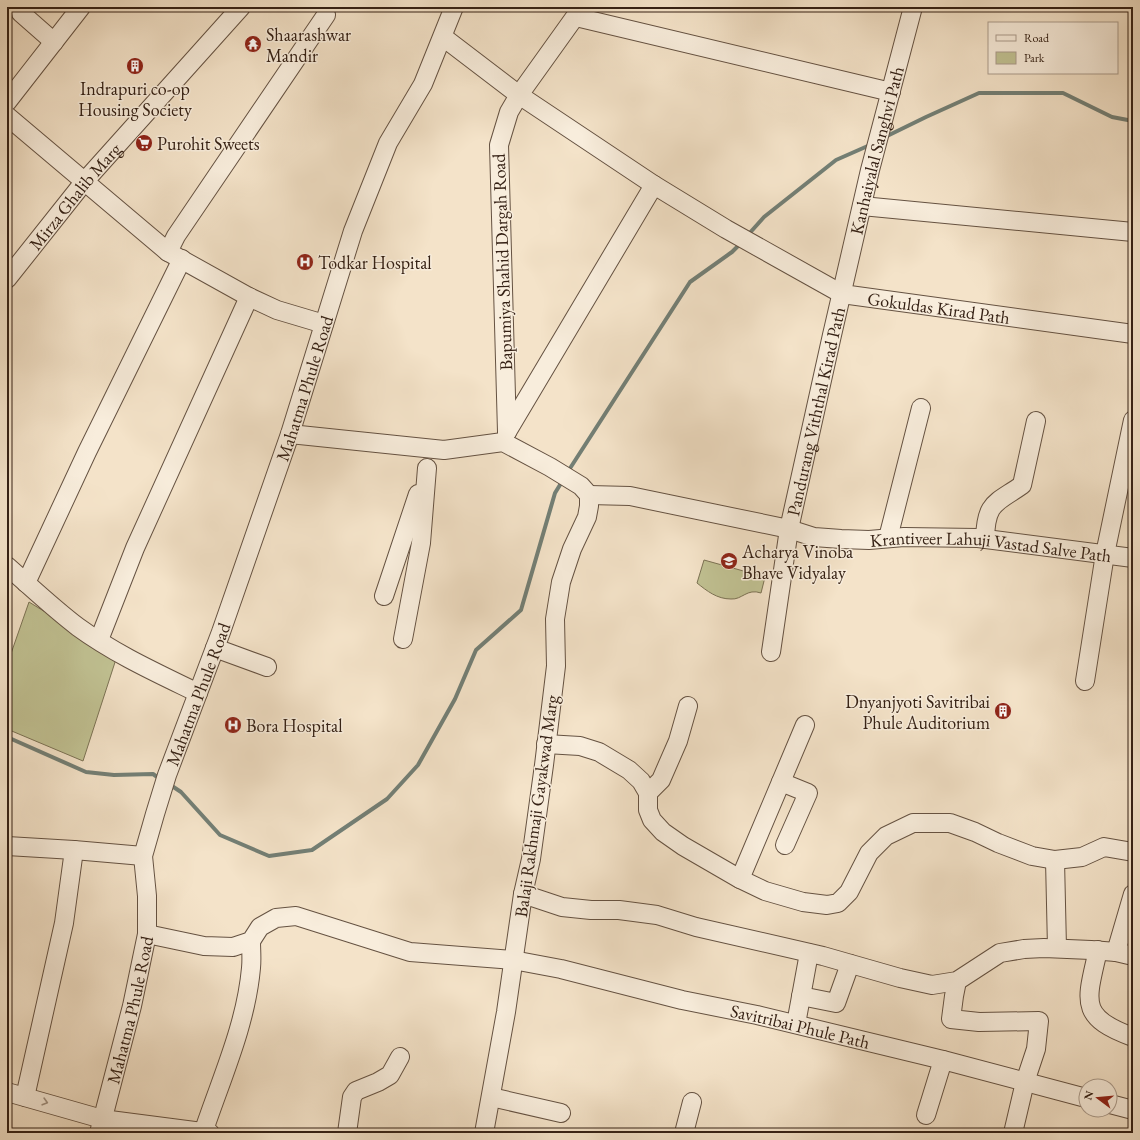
<svg xmlns="http://www.w3.org/2000/svg" width="1140" height="1140" viewBox="0 0 1140 1140" font-family="'EB Garamond',serif">
	<style>
		.green { fill: #c1c293; stroke: #7b7254 }
		.lines { fill: none; stroke-linecap: round; stroke-linejoin: round }
		.stream { stroke: #737f75; stroke-width: 4 }
		.minor-casing { stroke: #655242; stroke-width: 20 }
		.minor { stroke: #f8eddc; stroke-width: 18 }
		.oneway { stroke: #a09182 }
		.labels { text-anchor: middle; dominant-baseline: central; stroke-width: 3; stroke-linejoin: round; paint-order: stroke }
		.poi-label { font-size: 18px; fill: #352115; stroke: #f8eddc; text-anchor: start }
		.street-label { font-size: 18px; fill: #352115; stroke: #f8eddc }
	</style>
	<rect width="100%" height="100%" fill="#f4e3c9"/>
	<filter id="stains"><feTurbulence type="fractalNoise" baseFrequency=".005" numOctaves="4"/><feColorMatrix values="0 0 0 0 .2 0 0 0 0 .09 0 0 0 0 .02 0 0 0 .5 -.17"/></filter>
	<radialGradient id="worn" r=".72"><stop offset=".6" stop-color="#630" stop-opacity="0"/><stop offset="1" stop-color="#630" stop-opacity=".3"/></radialGradient>
	<g class="green">
		<path d="M704,560L765,577L761,593C747,588 742,600 731,599C717,599 707,591 697,583Z"/>
		<polygon points="29,602 117,656 83,761 7,729 7,665"/>
	</g>
	<g class="lines">
		<g class="stream">
			<polyline points="883,138 926,117 979,93 1063,93 1112,117 1133,121"/>
			<polyline points="747,236 764,217 836,160 870,145"/>
			<polyline points="567,473 690,282 732,252 741,243"/>
			<polyline points="7,737 86,772 114,775 153,774 160,779"/>
			<polyline points="169,784 181,792 220,835 269,856 312,850 387,799 418,765 455,699 476,650 521,610 555,493 563,480"/>
		</g>
		<g class="minor-casing">
			<g id="minor">
				<polyline points="23,7 21,13 54,42"/>
				<polyline points="576,17 891,92"/>
				<path id="s1" d="M443,37L519,95L654,185L726,229L842,294L1133,334"/>
				<polyline points="7,102 81,7"/>
				<polyline points="7,116 168,252 249,297 277,310 324,324"/>
				<polyline points="862,206 1133,232"/>
				<polyline points="168,252 176,236 326,15"/>
				<path id="s2" d="M7,279L84,182L241,7"/>
				<polyline points="507,432 499,145 509,112 519,95 582,7"/>
				<polyline points="507,432 654,185"/>
				<polyline points="290,434 444,450 503,442 550,467 581,486 589,495 589,506 587,517 572,549 561,582 555,619 556,666 544,765 531,859 523,894 506,1012 484,1133"/>
				<path id="s3" d="M589,495L630,496L789,529L814,537L841,539L869,540L904,537L978,538L1133,558"/>
				<polyline points="888,538 921,408"/>
				<path d="M985,539C986,502 995,504 1022,485L1036,421"/>
				<path d="M7,566C31,587 53,608 78,627C115,654 157,673 198,693"/>
				<polyline points="26,583 87,452 182,259"/>
				<polyline points="384,596 418,494"/>
				<polyline points="403,639 421,543 427,468"/>
				<polyline points="99,640 135,548 249,297"/>
				<polyline points="215,648 267,667"/>
				<path id="s4" d="M771,652L789,529L832,335L870,170L913,7"/>
				<polyline points="1085,681 1105,554 1133,420"/>
				<polyline points="546,744 580,746 599,752 629,770 641,781 648,793 648,810 652,820 663,832 683,846 740,879 765,891 803,902 827,905 838,903 849,892 869,853 886,836 913,823 950,823 975,832 998,843 1032,856 1055,860 1082,857 1104,847 1133,852"/>
				<polyline points="781,782 808,793 785,845"/>
				<polyline points="648,793 661,780 678,741 688,706"/>
				<polyline points="7,846 74,850 143,856"/>
				<polyline points="1055,860 1057,948"/>
				<polyline points="740,879 805,725"/>
				<polyline points="523,894 562,907 591,910 619,910 657,915 696,927 823,956 900,978 932,985 957,981 1000,953 1024,949 1044,948 1091,950 1116,952 1133,956"/>
				<path id="s5" d="M147,934L204,946L233,947L251,941L260,927L276,918L296,916L410,952L513,960L561,969L682,1000L757,1015L943,1060L1086,1098"/>
				<path d="M1098,950C1087,1000 1077,1017 1133,1037"/>
				<polyline points="1116,952 1133,894"/>
				<polyline points="957,981 954,996 951,1019 979,1022 1039,1021 1036,1049 1025,1082 1013,1133"/>
				<polyline points="801,996 836,1003 850,964"/>
				<polyline points="796,1024 809,953"/>
				<polyline points="7,1092 102,1119 210,1133"/>
				<polyline points="25,1097 64,923 74,850"/>
				<polyline points="491,1097 561,1113"/>
				<polyline points="1110,1104 1133,1110"/>
				<polyline points="926,1115 943,1060"/>
				<path id="s6" d="M99,1133L132,1006L147,934V896L143,856L155,814L167,775L221,632L290,434L353,231L388,143L423,84L454,7"/>
				<path d="M203,1133C221,1079 246,1025 251,968C252,959 251,950 251,941"/>
				<polyline points="347,1133 352,1097 356,1091 378,1082 390,1075 400,1057"/>
				<polyline points="684,1133 692,1102"/>
			</g>
		</g>
		<use href="#minor" class="minor"/>
	</g>
	<defs><path id="oneway-chevron" d="M-2-3.5L2.5 0L-2 3.5" fill="none" stroke-width="1.6" stroke-linecap="round" stroke-linejoin="round"/></defs>
	<use class="oneway" href="#oneway-chevron" transform="translate(45 1102) rotate(16)"/>
	<defs>
		<g id="temple-disc" transform="scale(0.9)"><circle r="9.5" fill="#8f2418" stroke="#f8eddc"/><path d="M0-6L5-2H3V0L6.5 2.5H4V6H1.5V3h-3V6H-4V2.5H-6.5L-3 0V-2H-5Z" fill="#fff"/></g>
		<g id="building-disc" transform="scale(0.9)"><circle r="9.5" fill="#8f2418" stroke="#f8eddc"/><path d="M-4-6H4V6H1V3H-1V6H-4ZM-2.5-4.3h1.7v1.8h-1.7ZM.8-4.3h1.7v1.8H.8ZM-2.5-1h1.7V.8h-1.7ZM.8-1h1.7V.8H.8Z" fill="#fff"/></g>
		<g id="supermarket-disc" transform="scale(0.9)"><circle r="9.5" fill="#8f2418" stroke="#f8eddc"/><path d="M-6-5.5h2.5l.6 2H6L4.5 2H-2.5L-4.4-4H-6ZM-1.5 3.2a1.3 1.3 0 1 0 .1 0ZM3 3.2a1.3 1.3 0 1 0 .1 0Z" fill="#fff"/></g>
		<g id="hospital-disc" transform="scale(0.9)"><circle r="9.5" fill="#8f2418" stroke="#f8eddc"/><path d="M-5-5h3v3.5h4V-5h3V5h-3V1.5h-4V5h-3Z" fill="#fff"/></g>
		<g id="school-disc" transform="scale(0.9)"><circle r="9.5" fill="#8f2418" stroke="#f8eddc"/><path d="M0-5L7-2L0 1L-7-2ZM-4 1L0 2.5L4 1V4Q0 6-4 4Z" fill="#fff"/></g>
	</defs>
	<g fill-rule="evenodd">
		<use href="#temple-disc" x="253" y="44"/>
		<use href="#building-disc" x="135" y="66"/>
		<use href="#supermarket-disc" x="144" y="143"/>
		<use href="#hospital-disc" x="305" y="262"/>
		<use href="#school-disc" x="729" y="561"/>
		<use href="#building-disc" x="1003" y="711"/>
		<use href="#hospital-disc" x="233" y="725"/>
	</g>
	<g class="labels">
		<g class="poi-label">
			<text x="266" y="34">Shaarashwar<tspan x="266" dy="21">Mandir</tspan></text>
			<text x="135" y="88" text-anchor="middle">Indrapuri co-op<tspan x="135" dy="21">Housing Society</tspan></text>
			<text x="157" y="143">Purohit Sweets</text>
			<text x="318" y="262">Todkar Hospital</text>
			<text x="742" y="551">Acharya Vinoba<tspan x="742" dy="21">Bhave Vidyalay</tspan></text>
			<text x="990" y="701" text-anchor="end">Dnyanjyoti Savitribai<tspan x="990" dy="21">Phule Auditorium</tspan></text>
			<text x="246" y="725">Bora Hospital</text>
		</g>
		<g class="street-label">
			<text stroke="none"><textPath href="#s4" startOffset="513">Kanhaiyalal Sanghvi Path</textPath></text>
			<text stroke="none"><textPath href="#s2" startOffset="107">Mirza Ghalib Marg</textPath></text>
			<text transform="translate(502 262) rotate(-92)">Bapumiya Shahid Dargah Road</text>
			<text stroke="none"><textPath href="#s1" startOffset="573">Gokuldas Kirad Path</textPath></text>
			<text stroke="none"><textPath href="#s6" startOffset="778">Mahatma Phule Road</textPath></text>
			<text stroke="none"><textPath href="#s4" startOffset="245">Pandurang Viththal Kirad Path</textPath></text>
			<text stroke="none"><textPath href="#s3" startOffset="407">Krantiveer Lahuji Vastad Salve Path</textPath></text>
			<text stroke="none"><textPath href="#s6" startOffset="454">Mahatma Phule Road</textPath></text>
			<text transform="translate(536 806) rotate(-82)">Balaji Rakhmaji Gayakwad Marg</text>
			<text stroke="none"><textPath href="#s6" startOffset="127">Mahatma Phule Road</textPath></text>
			<text stroke="none"><textPath href="#s5" startOffset="679">Savitribai Phule Path</textPath></text>
		</g>
	</g>
	<rect width="1140" height="1140" fill="none" stroke="#f4e3c9" stroke-width="24"/>
	<rect x="8" y="8" width="1124" height="1124" fill="none" stroke="#352115" stroke-width="2"/>
	<rect x="12" y="12" width="1116" height="1116" fill="none" stroke="#352115"/>
	<rect x="988" y="22" width="130" height="52" fill="#f8eddc" stroke="#aa9b8c"/>
	<rect x="996" y="35" width="20" height="6" fill="#f8eddc" stroke="#aa9b8c"/>
	<text x="1024" y="42" font-size="12" fill="#352115">Road</text>
	<rect x="996" y="52" width="20" height="12" fill="#c1c293" stroke="#aa9b8c"/>
	<text x="1024" y="62" font-size="12" fill="#352115">Park</text>
	<g transform="translate(1098 1098) rotate(286)"><circle r="19" fill="#f8eddc" stroke="#aa9b8c"/>
	<path d="M0-3L7 15L0 10L-7 15Z" fill="#8f2418"/>
	<text y="-6" font-size="11" font-weight="bold" text-anchor="middle" fill="#352115">N</text>
	</g>
	<rect width="100%" height="100%" filter="url(#stains)"/>
	<rect width="100%" height="100%" fill="url(#worn)"/>
</svg>
